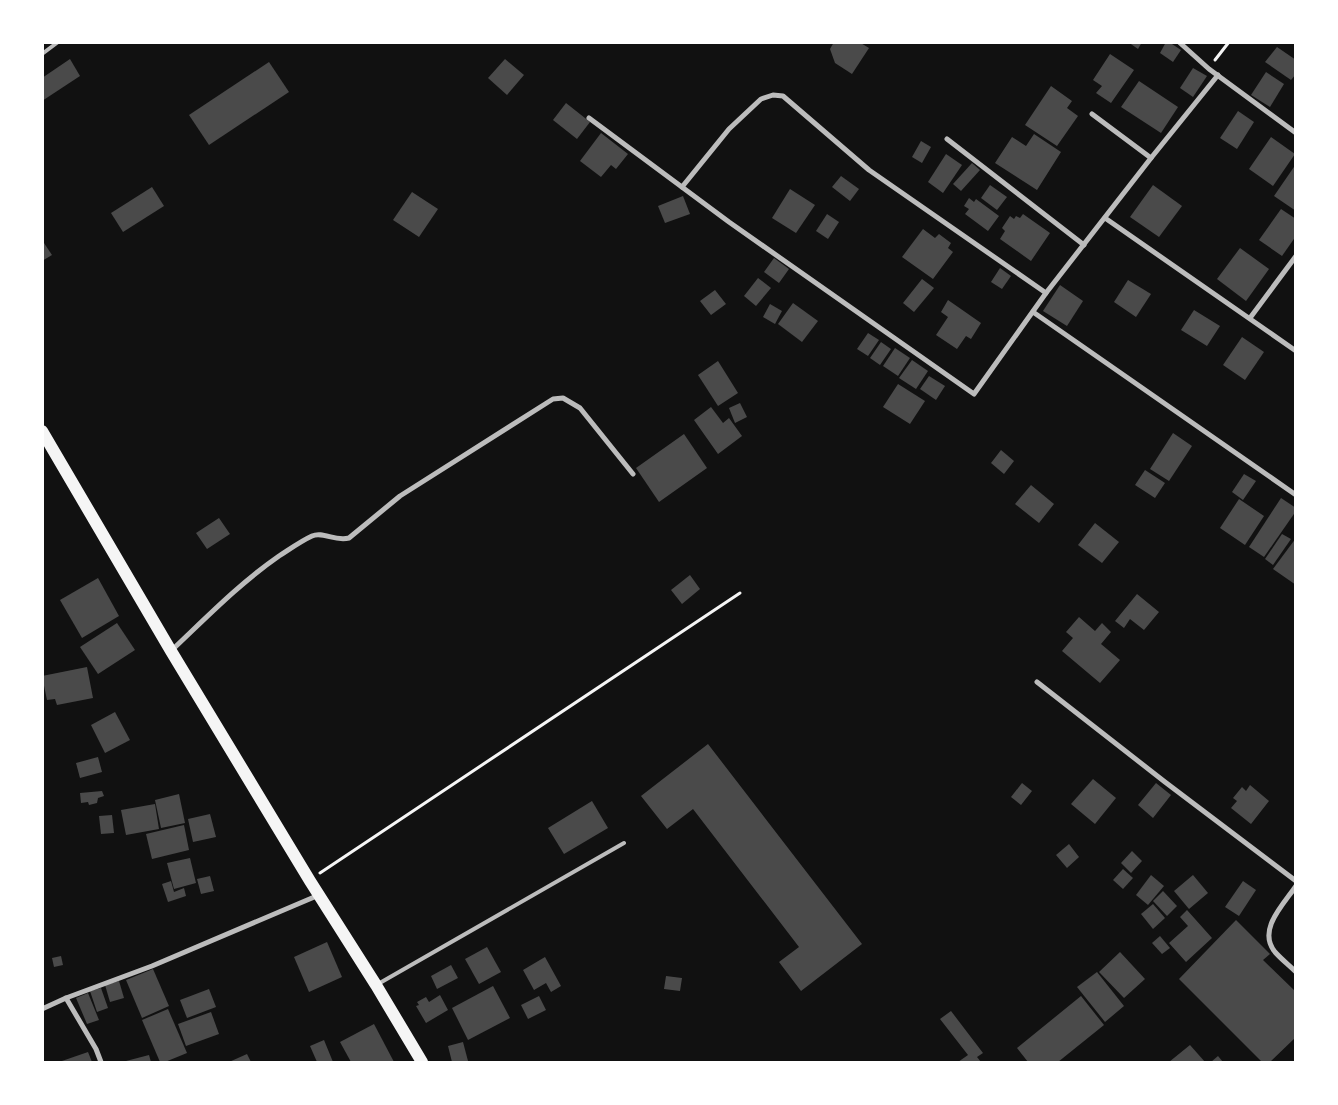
<svg xmlns="http://www.w3.org/2000/svg" width="1338" height="1105" viewBox="0 0 1338 1105" font-family="Arial,sans-serif">
	<style>
		.building { fill: #4a4a4a }
		.lines { fill: none; stroke-linecap: round; stroke-linejoin: round }
		.path { stroke: #f5f5f5; stroke-width: 3 }
		.service { stroke: #bcbcbc; stroke-width: 4 }
		.minor { stroke: #bcbcbc; stroke-width: 5 }
		.primary { stroke: #f5f5f5; stroke-width: 12 }
	</style>
	<rect width="100%" height="100%" fill="#111"/>
	<g class="building">
		<polygon points="834,42 859,42 869,48 852,74 835,63 830,49"/>
		<polygon points="1128,42 1142,42 1138,49"/>
		<polygon points="1166,42 1169,42 1181,50 1173,62 1160,53"/>
		<polygon points="1277,47 1296,60 1296,74 1291,80 1265,62"/>
		<polygon points="1110,54 1134,70 1111,103 1096,93 1102,86 1093,80"/>
		<polygon points="70,59 80,76 42,101 42,78"/>
		<polygon points="505,59 524,75 507,95 488,78"/>
		<polygon points="269,62 289,92 209,145 189,115"/>
		<polygon points="1193,68 1207,76 1193,97 1180,88"/>
		<polygon points="1266,72 1284,84 1270,107 1251,95"/>
		<polygon points="1139,81 1178,107 1161,133 1121,107"/>
		<polygon points="1051,86 1072,101 1067,108 1078,116 1057,146 1025,125"/>
		<polygon points="566,103 590,122 577,139 553,120"/>
		<polygon points="1238,111 1254,122 1237,149 1220,138"/>
		<polygon points="601,133 628,154 616,169 611,165 601,177 580,161"/>
		<polygon points="1034,134 1061,152 1037,190 995,163 1012,137 1026,146"/>
		<polygon points="1271,137 1295,154 1273,186 1249,169"/>
		<polygon points="921,141 931,147 922,163 912,157"/>
		<polygon points="946,154 962,165 943,193 928,182"/>
		<polygon points="972,163 980,170 961,191 953,184"/>
		<polygon points="1296,164 1296,211 1274,196"/>
		<polygon points="841,176 859,189 850,201 832,187"/>
		<polygon points="990,185 1007,197 997,210 981,198"/>
		<polygon points="1153,185 1182,206 1159,237 1130,217"/>
		<polygon points="152,187 164,206 123,232 111,213"/>
		<polygon points="790,189 815,205 796,233 772,218"/>
		<polygon points="412,192 438,209 419,237 393,220"/>
		<polygon points="683,196 690,214 665,223 658,206"/>
		<polygon points="969,198 974,202 976,199 999,216 988,231 965,214 969,209 964,206"/>
		<polygon points="1281,209 1296,219 1296,236 1282,256 1259,240"/>
		<polygon points="827,214 839,222 828,239 816,231"/>
		<polygon points="1023,214 1050,233 1031,261 1000,239 1005,231 1002,228 1010,216 1014,219 1016,216 1020,218"/>
		<polygon points="923,229 935,238 939,234 951,243 948,248 953,252 933,279 902,257"/>
		<polygon points="42,240 52,255 42,261"/>
		<polygon points="1240,248 1269,269 1246,301 1217,279"/>
		<polygon points="774,258 789,269 779,283 764,272"/>
		<polygon points="1000,268 1011,276 1002,289 991,282"/>
		<polygon points="758,278 771,288 756,306 744,296"/>
		<polygon points="922,279 934,288 914,312 903,303"/>
		<polygon points="1128,280 1151,294 1136,317 1114,302"/>
		<polygon points="1060,285 1083,301 1067,326 1043,311"/>
		<polygon points="715,290 726,304 711,315 700,301"/>
		<polygon points="948,300 981,323 971,339 966,336 957,349 936,335 948,317 941,312"/>
		<polygon points="793,303 818,321 802,342 778,324"/>
		<polygon points="770,304 782,311 775,324 763,317"/>
		<polygon points="1194,310 1220,326 1207,346 1181,330"/>
		<polygon points="868,333 879,340 868,356 857,349"/>
		<polygon points="1242,337 1264,352 1245,380 1223,365"/>
		<polygon points="881,342 891,349 880,365 870,358"/>
		<polygon points="895,348 910,358 898,376 883,366"/>
		<polygon points="912,360 928,371 916,389 899,378"/>
		<polygon points="718,361 738,393 718,406 698,375"/>
		<polygon points="929,376 945,386 936,400 920,389"/>
		<polygon points="898,384 925,401 910,424 883,407"/>
		<polygon points="740,403 747,417 735,423 729,408"/>
		<polygon points="711,407 723,423 729,418 742,436 718,454 694,420"/>
		<polygon points="1173,433 1192,446 1169,481 1150,469"/>
		<polygon points="684,434 707,468 659,502 636,468"/>
		<polygon points="1001,450 1014,461 1004,474 991,463"/>
		<polygon points="1145,470 1165,483 1155,498 1135,485"/>
		<polygon points="1244,474 1256,481 1243,500 1232,492"/>
		<polygon points="1031,485 1054,504 1039,523 1015,504"/>
		<polygon points="1281,498 1296,508 1296,511 1264,557 1249,547"/>
		<polygon points="1239,499 1264,516 1245,545 1220,528"/>
		<polygon points="219,518 230,534 207,549 196,533"/>
		<polygon points="1095,523 1119,542 1102,563 1078,545"/>
		<polygon points="1282,534 1291,539 1273,565 1265,559"/>
		<polygon points="1296,538 1296,585 1273,569"/>
		<polygon points="690,575 700,589 682,604 671,590"/>
		<polygon points="98,578 119,616 82,638 60,600"/>
		<polygon points="1137,594 1159,612 1144,630 1130,619 1124,628 1115,621"/>
		<polygon points="1079,617 1095,631 1102,623 1111,632 1101,644 1120,660 1100,683 1062,651 1073,638 1066,632"/>
		<polygon points="117,623 135,650 98,674 80,647"/>
		<polygon points="87,667 93,698 57,705 55,699 47,700 42,676"/>
		<polygon points="115,712 130,740 105,753 91,725"/>
		<polygon points="708,744 862,944 801,991 779,962 799,947 693,809 667,829 641,796"/>
		<polygon points="98,757 102,772 80,778 76,763"/>
		<polygon points="1093,779 1116,798 1095,824 1071,804"/>
		<polygon points="1022,783 1032,791 1021,805 1011,797"/>
		<polygon points="1156,783 1171,795 1153,818 1138,805"/>
		<polygon points="1250,785 1269,801 1251,824 1231,808 1237,801 1233,798 1242,787 1246,791"/>
		<polygon points="102,791 104,796 98,798 97,803 89,805 88,802 81,803 80,793"/>
		<polygon points="179,794 185,823 161,828 155,800"/>
		<polygon points="592,801 608,828 564,854 548,828"/>
		<polygon points="155,804 159,829 126,835 121,810"/>
		<polygon points="210,814 216,837 193,842 188,819"/>
		<polygon points="112,815 114,833 101,834 99,816"/>
		<polygon points="184,825 189,850 152,859 146,834"/>
		<polygon points="1069,844 1079,857 1067,868 1056,855"/>
		<polygon points="1132,851 1142,861 1131,873 1121,863"/>
		<polygon points="190,858 196,883 174,889 167,863"/>
		<polygon points="1123,869 1133,878 1123,889 1113,880"/>
		<polygon points="1151,875 1164,886 1148,905 1136,895"/>
		<polygon points="1193,875 1208,893 1189,909 1174,891"/>
		<polygon points="210,876 214,891 201,894 197,879"/>
		<polygon points="171,881 174,892 184,888 186,896 168,902 162,884"/>
		<polygon points="1243,881 1256,890 1239,916 1225,907"/>
		<polygon points="1163,891 1177,906 1167,916 1153,901"/>
		<polygon points="1153,904 1165,918 1153,929 1141,914"/>
		<polygon points="1187,910 1212,938 1186,962 1169,943 1188,926 1180,917"/>
		<polygon points="1236,920 1270,954 1263,960 1296,992 1296,1037 1270,1062 1262,1062 1179,979"/>
		<polygon points="1160,936 1170,948 1162,954 1152,943"/>
		<polygon points="327,942 342,977 309,992 294,957"/>
		<polygon points="487,947 501,972 479,984 465,959"/>
		<polygon points="1120,952 1145,979 1124,998 1099,972"/>
		<polygon points="61,956 63,965 54,967 52,958"/>
		<polygon points="545,957 561,986 551,992 546,983 534,990 523,970"/>
		<polygon points="451,965 458,978 437,989 431,976"/>
		<polygon points="153,969 169,1006 142,1018 126,980"/>
		<polygon points="1097,972 1124,1006 1105,1022 1077,987"/>
		<polygon points="666,976 682,978 680,991 664,989"/>
		<polygon points="119,981 124,998 110,1002 105,985"/>
		<polygon points="493,986 510,1018 468,1040 452,1008"/>
		<polygon points="101,988 108,1008 97,1012 90,991"/>
		<polygon points="209,989 216,1007 187,1018 180,1000"/>
		<polygon points="88,993 99,1020 87,1024 76,998"/>
		<polygon points="440,995 448,1010 426,1023 416,1006 419,1005 417,1002 426,997 429,1002"/>
		<polygon points="539,996 546,1010 528,1019 521,1005"/>
		<polygon points="1081,996 1104,1025 1058,1062 1028,1062 1017,1048"/>
		<polygon points="168,1009 187,1053 165,1062 160,1062 142,1020"/>
		<polygon points="951,1011 983,1053 977,1057 981,1062 958,1062 968,1055 940,1019"/>
		<polygon points="211,1012 219,1034 186,1046 178,1024"/>
		<polygon points="374,1024 394,1062 351,1062 340,1042"/>
		<polygon points="324,1040 333,1062 317,1062 310,1046"/>
		<polygon points="463,1042 468,1061 452,1062 448,1046"/>
		<polygon points="1190,1045 1205,1062 1169,1062"/>
		<polygon points="88,1052 92,1062 59,1062"/>
		<polygon points="247,1054 251,1062 229,1062"/>
		<polygon points="149,1055 151,1062 127,1062 126,1061"/>
		<polygon points="1218,1056 1223,1062 1211,1062"/>
	</g>
	<g class="lines">
		<g class="path">
			<polyline points="1215,60 1229,42"/>
			<polyline points="320,873 740,593"/>
		</g>
		<g class="service">
			<polyline points="42,54 58,42"/>
			<polyline points="378,984 624,843"/>
		</g>
		<g class="minor">
			<polyline points="1179,42 1209,69 1296,133"/>
			<polyline points="589,118 729,222 974,394 1046,293 1151,158 1092,114"/>
			<polyline points="947,139 1084,245"/>
			<polyline points="1151,158 1218,75"/>
			<polyline points="682,187 729,129 761,99 773,95 783,96 869,170 1046,293"/>
			<polyline points="1105,218 1296,351"/>
			<polyline points="1033,312 1296,495"/>
			<polyline points="1250,318 1296,256"/>
			<path d="M172,650C207,617 240,583 279,556C290,549 301,541 312,536C323,531 335,542 349,538L400,496L553,399L563,398L580,408L633,474"/>
			<polyline points="1037,682 1165,782 1296,881"/>
			<path d="M1296,886C1283,905 1257,930 1275,952C1281,959 1289,965 1296,972"/>
			<polyline points="66,998 96,1049 101,1062"/>
			<polyline points="42,1009 66,998 152,966 319,895"/>
		</g>
		<polyline class="primary" points="42,431 171,651 310,881 376,985 422,1062"/>
	</g>
	<rect width="1338" height="1105" fill="none" stroke="#ffffff" stroke-width="88"/>
</svg>
